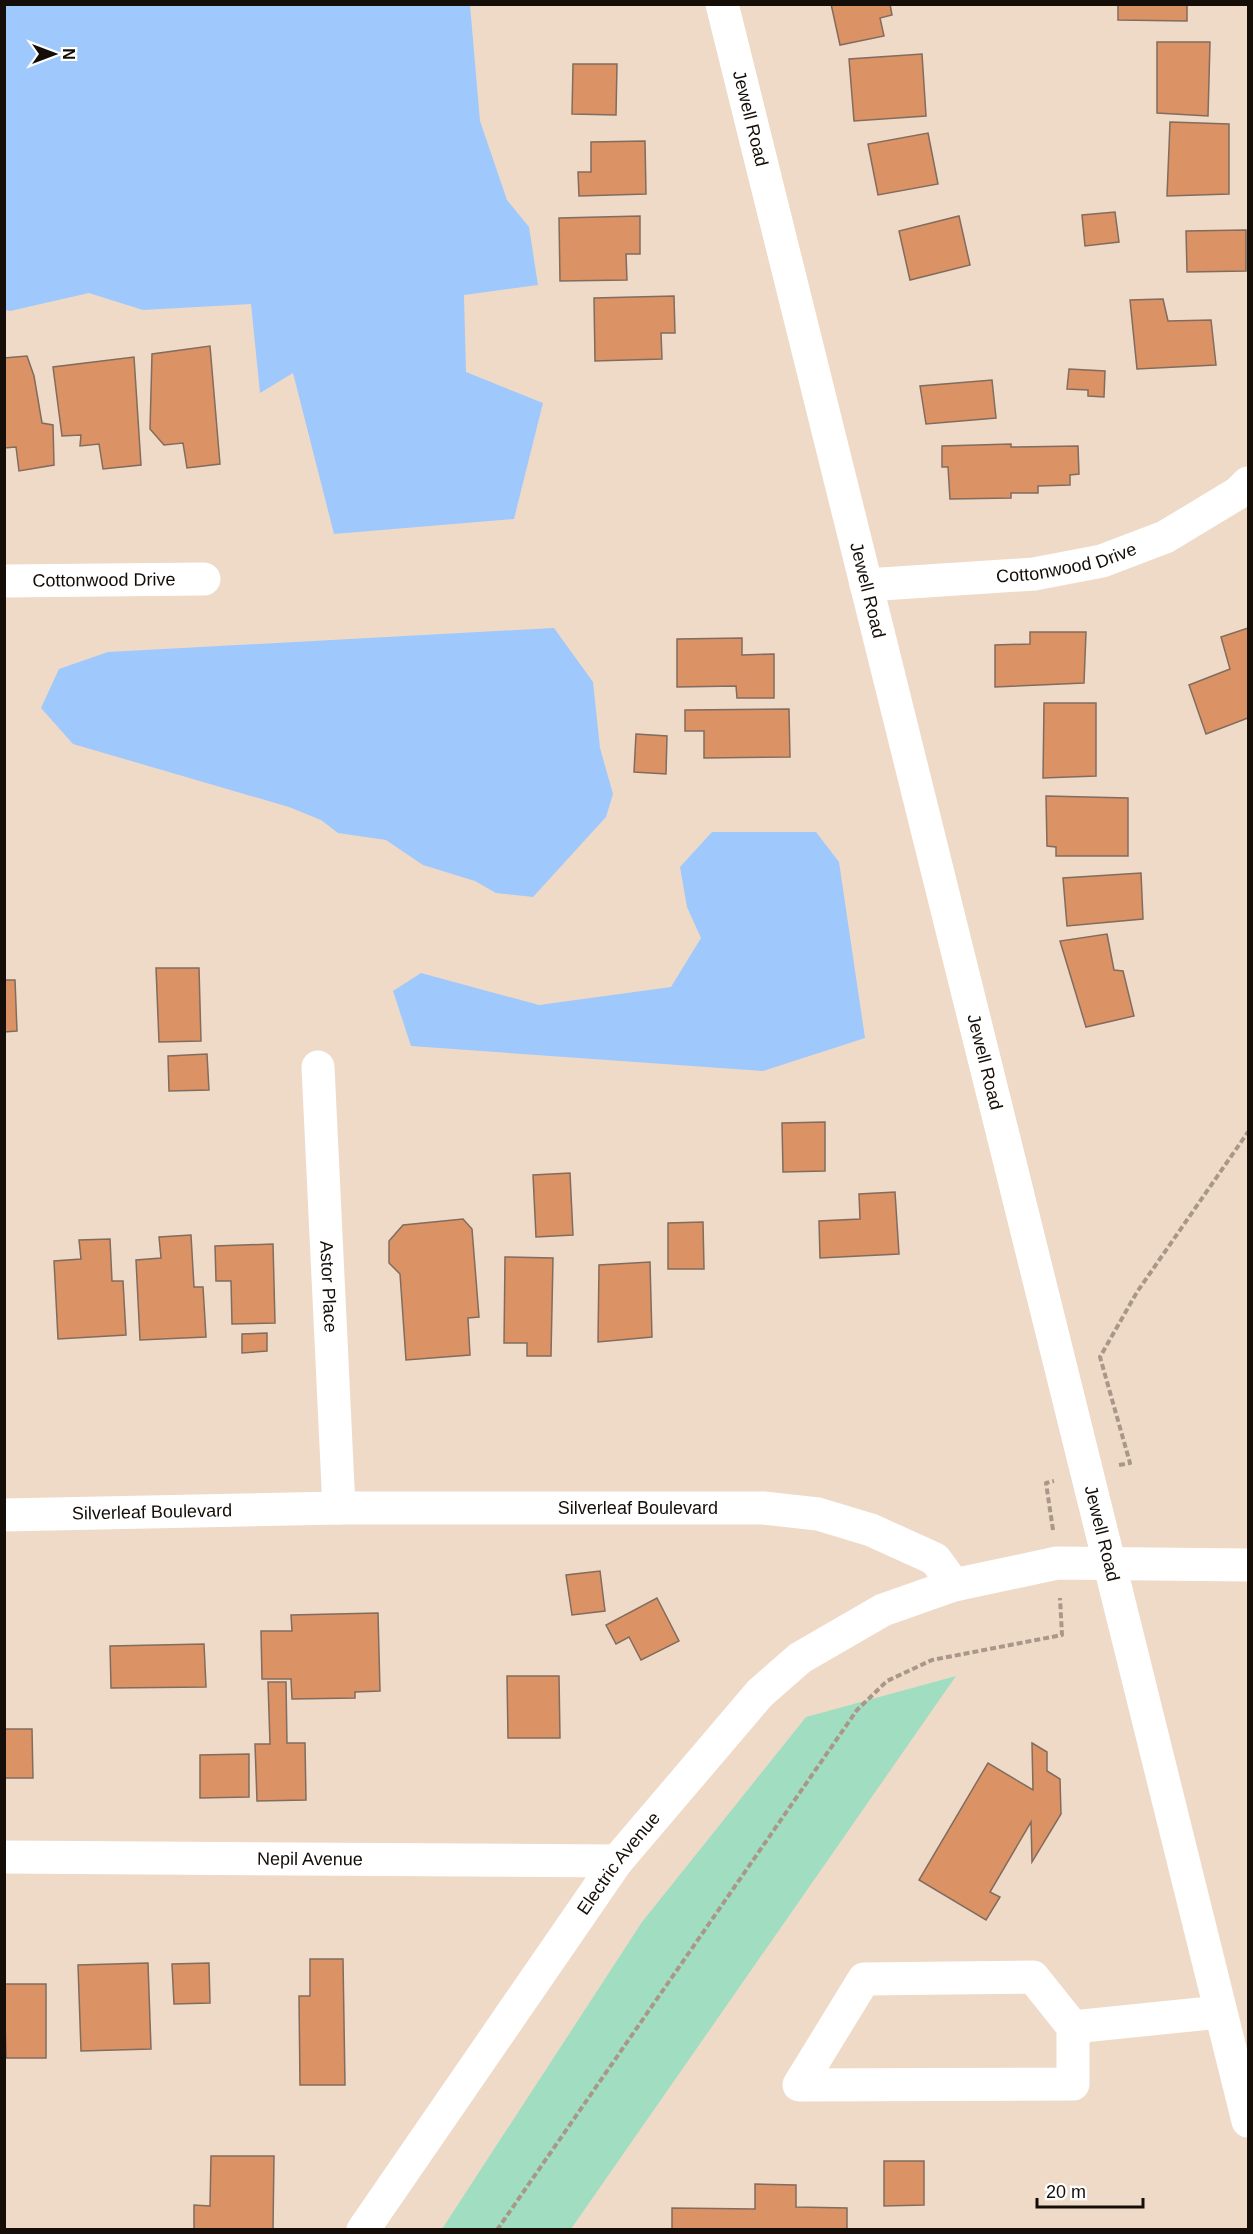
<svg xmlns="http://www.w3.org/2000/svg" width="1253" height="2234" viewBox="0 0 1253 2234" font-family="Helvetica,sans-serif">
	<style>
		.green { fill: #a1dec1 }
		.water { fill: #9fc8fc }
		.building { fill: #db9264; stroke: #816c5f; stroke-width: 1.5 }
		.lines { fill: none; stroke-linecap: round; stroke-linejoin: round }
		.path { stroke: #a9988a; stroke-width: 4; stroke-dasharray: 6 3; stroke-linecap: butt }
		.minor { stroke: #fff; stroke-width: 33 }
		.labels { text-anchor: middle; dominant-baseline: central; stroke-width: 4.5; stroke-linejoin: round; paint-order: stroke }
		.street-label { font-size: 18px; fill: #150e08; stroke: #fff }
	</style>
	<rect width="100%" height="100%" fill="#efdac8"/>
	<polygon class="green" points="956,1676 571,2229 442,2229 642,1922 806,1717"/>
	<g class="water">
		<polygon points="5,4 470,5 480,121 507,200 529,227 538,285 464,295 466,372 543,403 514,519 334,534 293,373 260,393 251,304 143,310 89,293 10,311 5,310"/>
		<polygon points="554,628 593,682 600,748 613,794 606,817 533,897 496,893 475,881 423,865 386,840 338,833 321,820 289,807 73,744 41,708 59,669 108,652"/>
		<polygon points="712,832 816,832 839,862 865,1038 763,1071 411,1046 393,991 421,973 539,1005 671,987 701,938 687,907 680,867"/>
	</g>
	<g class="building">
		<polygon points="831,4 890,4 892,15 880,18 884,36 840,45"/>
		<polygon points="1118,4 1187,4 1187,21 1118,20"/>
		<polygon points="1157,42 1210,42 1208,116 1157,113"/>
		<polygon points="922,54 926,116 854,121 849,59"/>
		<polygon points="573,64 617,64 616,115 572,114"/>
		<polygon points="1170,122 1229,124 1229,194 1167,196"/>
		<polygon points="928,133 938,184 878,195 868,144"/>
		<polygon points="645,141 646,194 579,196 578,172 591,172 591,142"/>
		<polygon points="1115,212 1119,242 1085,246 1082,215"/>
		<polygon points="640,216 640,254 626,254 627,280 560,281 559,218"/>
		<polygon points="959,216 970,265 910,280 899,231"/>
		<polygon points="1246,230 1246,271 1187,272 1186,231"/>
		<polygon points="674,296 675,333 661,333 662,359 595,361 594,298"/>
		<polygon points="1163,299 1168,321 1211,320 1216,365 1137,369 1130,300"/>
		<polygon points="210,346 220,464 187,468 183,443 164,445 150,429 152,354"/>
		<polygon points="27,356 34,376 42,423 53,425 54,465 19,471 16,447 4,448 4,358"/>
		<polygon points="134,357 141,465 103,469 99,444 80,446 81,435 62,436 53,367"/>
		<polygon points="1069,369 1105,371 1104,397 1088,396 1088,390 1067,389"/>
		<polygon points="992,380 996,418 926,424 920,386"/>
		<polygon points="1011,444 1011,447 1078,446 1079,474 1070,475 1070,485 1038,486 1038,493 1011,493 1011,498 950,499 948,467 942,467 942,446"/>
		<polygon points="1248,628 1248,718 1206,734 1189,685 1230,669 1221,637"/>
		<polygon points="1030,632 1086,632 1084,683 995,687 995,645 1030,644"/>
		<polygon points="742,638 742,655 774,654 774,698 737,698 736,686 677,687 677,639"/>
		<polygon points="1044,703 1096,703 1096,776 1043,778"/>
		<polygon points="789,709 790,757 704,758 704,731 685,731 685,710"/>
		<polygon points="636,734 667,736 666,774 634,772"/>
		<polygon points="1046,796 1128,798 1128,856 1056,856 1056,847 1047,846"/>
		<polygon points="1141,873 1143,919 1067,926 1063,878"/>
		<polygon points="1107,934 1114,970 1123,971 1134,1016 1086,1027 1060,941"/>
		<polygon points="156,968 199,968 201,1041 159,1042"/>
		<polygon points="4,980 15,980 17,1031 4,1032"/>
		<polygon points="207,1054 209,1090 169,1091 168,1056"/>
		<polygon points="825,1122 825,1171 783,1172 782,1123"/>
		<polygon points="570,1173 573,1235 536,1237 533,1175"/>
		<polygon points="895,1192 899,1254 820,1258 819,1221 860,1219 859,1194"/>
		<polygon points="463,1219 472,1229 479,1317 468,1318 470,1355 406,1360 400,1274 389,1263 389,1241 403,1225"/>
		<polygon points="703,1222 704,1269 668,1269 668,1223"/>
		<polygon points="191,1235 194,1287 203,1287 206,1337 140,1340 136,1260 161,1258 159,1237"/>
		<polygon points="110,1239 112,1281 123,1281 126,1335 58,1339 54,1261 81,1259 79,1240"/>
		<polygon points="273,1244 275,1323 232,1324 231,1281 216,1281 215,1246"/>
		<polygon points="505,1257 553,1258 551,1356 527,1356 527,1343 504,1343"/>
		<polygon points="650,1262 652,1337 598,1342 599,1265"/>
		<polygon points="267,1333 267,1351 242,1353 242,1334"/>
		<polygon points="600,1571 605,1611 572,1615 566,1575"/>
		<polygon points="657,1598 679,1641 641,1660 629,1637 616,1644 606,1625"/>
		<polygon points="378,1613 380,1691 355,1692 355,1698 292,1699 291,1679 262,1679 261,1631 292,1631 291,1615"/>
		<polygon points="204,1644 206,1687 111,1688 110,1646"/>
		<polygon points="507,1676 559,1676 560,1738 508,1738"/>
		<polygon points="268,1682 286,1682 287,1743 305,1743 306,1800 257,1801 255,1744 270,1744"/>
		<polygon points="4,1729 32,1729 33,1778 4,1778"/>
		<polygon points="1032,1743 1047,1752 1047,1771 1060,1779 1061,1814 1032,1862 1031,1822 990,1892 1000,1897 986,1920 919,1880 988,1763 1033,1790"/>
		<polygon points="249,1754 249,1797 200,1798 200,1755"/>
		<polygon points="310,1959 343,1959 345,2085 300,2085 299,1996 310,1996"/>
		<polygon points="148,1963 151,2049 81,2051 78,1965"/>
		<polygon points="209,1963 210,2003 174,2004 172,1964"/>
		<polygon points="4,1984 46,1984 46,2058 6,2058"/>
		<polygon points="211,2156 274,2156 273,2230 194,2230 194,2205 210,2206"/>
		<polygon points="884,2161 924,2161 924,2205 884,2206"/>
		<polygon points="755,2184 796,2185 796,2207 847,2208 847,2230 672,2230 672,2208 755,2209"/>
	</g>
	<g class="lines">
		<g class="path">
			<polyline points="1119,1465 1130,1463 1100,1357 1137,1292 1248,1132"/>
			<polyline points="1053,1530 1046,1483 1054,1481"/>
			<polyline points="497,2230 857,1710 887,1681 932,1660 1062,1635 1060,1598"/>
		</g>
		<g class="minor">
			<path id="s1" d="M722,4L1248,2121"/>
			<path id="s2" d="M4,581L204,579"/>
			<path id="s3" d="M866,585L1034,574L1102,561L1165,537L1238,493L1248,483"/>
			<path id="s4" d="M318,1067L339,1508"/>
			<path id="s5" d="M4,1515L339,1508H763L818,1514L871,1530L935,1559L954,1585"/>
			<path id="s6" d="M4,1857L617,1861"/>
			<polyline points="1073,2027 1033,1977 864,1979 799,2085 1073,2084 1073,2027 1220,2012"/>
			<path id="s7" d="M363,2230L617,1861L760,1693L800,1658L883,1610L954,1585L1057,1563L1248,1565"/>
		</g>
	</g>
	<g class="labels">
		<g class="street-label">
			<text stroke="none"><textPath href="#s1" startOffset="118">Jewell Road</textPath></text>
			<text stroke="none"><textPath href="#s3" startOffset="202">Cottonwood Drive</textPath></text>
			<text stroke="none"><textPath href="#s2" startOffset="100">Cottonwood Drive</textPath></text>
			<text stroke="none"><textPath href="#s1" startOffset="604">Jewell Road</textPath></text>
			<text stroke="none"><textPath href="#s1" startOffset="1090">Jewell Road</textPath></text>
			<text stroke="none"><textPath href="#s4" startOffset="220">Astor Place</textPath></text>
			<text stroke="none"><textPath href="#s5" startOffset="634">Silverleaf Boulevard</textPath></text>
			<text stroke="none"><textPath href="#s5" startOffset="148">Silverleaf Boulevard</textPath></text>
			<text stroke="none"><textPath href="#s1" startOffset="1576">Jewell Road</textPath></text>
			<text stroke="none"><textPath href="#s6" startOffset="306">Nepil Avenue</textPath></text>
			<text stroke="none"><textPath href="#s7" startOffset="447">Electric Avenue</textPath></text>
		</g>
	</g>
	<rect width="1253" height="2234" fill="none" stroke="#150e08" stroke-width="12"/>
	<g transform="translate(54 54) rotate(90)" stroke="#ffffff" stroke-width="4.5" paint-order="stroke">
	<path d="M0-4.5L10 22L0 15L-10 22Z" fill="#150e08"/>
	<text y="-9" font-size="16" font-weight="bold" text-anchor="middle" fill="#150e08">N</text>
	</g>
	<path d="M1037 2198v9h106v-9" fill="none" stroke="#150e08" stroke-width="3"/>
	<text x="1046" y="2198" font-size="18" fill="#150e08" stroke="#ffffff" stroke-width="4.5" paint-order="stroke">20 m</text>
</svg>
